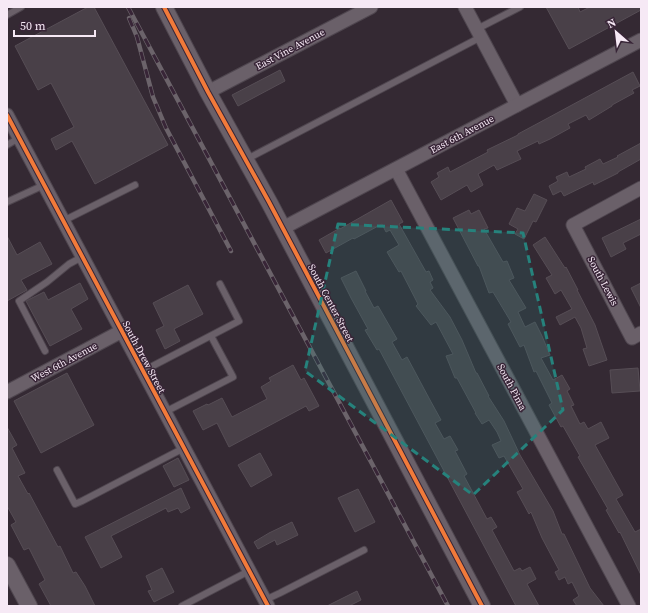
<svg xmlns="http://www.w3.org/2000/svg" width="648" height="613" viewBox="0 0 648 613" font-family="'Source Serif 4',serif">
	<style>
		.building { fill: #494048; stroke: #564d55 }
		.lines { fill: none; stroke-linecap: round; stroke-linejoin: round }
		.service-casing { stroke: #4f464f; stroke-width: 8 }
		.minor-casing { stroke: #4f464f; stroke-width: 15 }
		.tertiary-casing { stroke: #4f464f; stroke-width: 18 }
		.service { stroke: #6a6069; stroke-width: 6 }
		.minor { stroke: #6a6069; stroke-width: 13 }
		.tertiary { stroke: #6a6069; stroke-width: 16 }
		.rail-casing { stroke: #6b636a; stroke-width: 4.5 }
		.rail { stroke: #382537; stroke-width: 3; stroke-dasharray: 9; stroke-linecap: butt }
		.cycleway-casing { stroke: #382537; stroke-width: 6 }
		.cycleway { stroke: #f17a3a; stroke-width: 4 }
		.marked { fill: #26827c; fill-opacity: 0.2; stroke: #26827c; stroke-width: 3; stroke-dasharray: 8 5; stroke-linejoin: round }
		.labels { text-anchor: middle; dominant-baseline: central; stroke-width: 3; stroke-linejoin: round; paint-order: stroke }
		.street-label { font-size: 10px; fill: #f6e9f5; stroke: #382537 }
	</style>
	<rect width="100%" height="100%" fill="#342933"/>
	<g class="building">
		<polygon points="88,7 94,7 168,145 95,184 72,141 56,150 51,139 74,127 51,83 38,90 15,46"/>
		<polygon points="546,7 578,7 580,12 590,7 641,7 641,10 569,49"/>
		<polygon points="280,70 285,81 238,106 232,95"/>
		<polygon points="633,72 640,86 632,90 634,93 612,105 612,106 589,120 586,115 568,124 570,128 550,139 539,144 538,141 517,151 521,159 497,170 494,165 478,174 483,185 471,192 467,185 441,200 431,182 439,177 437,173 448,167 450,172 488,152 487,150 518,135 518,134 546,119"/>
		<polygon points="641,143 641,159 618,172 618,173 594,185 593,182 564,196 561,191 553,195 549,186 558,181 556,177 567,172 569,177 586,169 585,167 600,159 603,164 618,157 617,156"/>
		<polygon points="534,194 547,200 536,222 533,221 524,239 515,234 518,229 509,224 517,208 525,211"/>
		<polygon points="391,200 403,222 399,224 426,272 429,271 433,280 430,282 433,288 430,290 450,317 462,340 476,373 477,373 489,396 488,396 504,421 520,455 553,511 562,534 564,534 590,588 604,606 577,606 573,600 579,596 572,582 568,584 565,577 559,580 555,572 559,570 542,538 531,512 529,514 517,492 523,489 504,456 499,458 492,445 501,441 497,432 489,420 482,424 475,413 476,413 457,378 455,378 446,356 453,354 436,322 431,325 416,306 418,304 401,271 399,272 387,252 399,245 390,230 386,232 382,224 354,239 353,238 326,253 319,240 340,228 340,229"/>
		<polygon points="469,210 471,214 479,210 488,228 484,229 503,262 507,261 514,278 509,280 526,308 518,312 525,327 535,322 542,336 550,355 541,358 553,380 562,375 570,389 567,391 574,405 571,406 580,424 584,422 588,429 601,422 609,438 595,445 623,495 616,499 635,532 641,529 641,575 620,532 619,533 606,510 608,509 578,457 580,456 563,426 561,427 549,405 552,403 536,371 534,372 524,345 520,347 508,324 511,322 493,292 489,293 479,266 478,266 453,218"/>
		<polygon points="641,219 641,234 623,243 626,249 611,257 602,238"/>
		<polygon points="7,236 17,255 40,242 52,264 21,280 27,290 7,301"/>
		<polygon points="545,237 565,268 566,267 578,290 577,290 595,325 607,360 589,366 583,349 587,348 581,328 575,317 560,325 556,317 572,309 561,290 555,294 546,278 552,275 533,245"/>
		<polygon points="356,271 366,291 365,291 374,308 378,306 397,339 392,342 402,360 407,357 430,400 441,420 435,423 444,439 450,436 458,450 455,451 467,474 464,476 487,519 491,517 497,527 492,530 514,571 520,568 522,571 530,567 536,579 527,584 539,606 516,606 379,349 377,350 365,330 368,329 351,298 341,278"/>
		<polygon points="80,283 88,299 71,309 82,329 50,346 26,301 44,292 48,300"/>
		<polygon points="641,283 641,308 631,288"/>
		<polygon points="188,285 203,314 174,329 180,341 165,349 156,330 164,326 153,303"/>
		<polygon points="293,365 301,380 304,378 319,406 309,411 306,406 229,447 217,423 203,430 193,411 207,404 208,405 222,398 232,417 267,399 261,387 271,381 269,378"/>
		<polygon points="638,368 640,391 612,393 610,370"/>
		<polygon points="67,373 94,425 41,453 14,401"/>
		<polygon points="7,427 17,445 12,448 25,473 18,476 28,494 29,493 58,547 60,546 73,573 76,572 85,586 95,606 51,606 39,584 45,580 29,548 24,550 11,525 16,522 7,506"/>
		<polygon points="260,453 272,475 251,487 238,465"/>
		<polygon points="178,458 189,480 174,487 163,466"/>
		<polygon points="181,488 190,508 181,513 178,508 168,512 166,508 111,536 122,557 101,568 85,537"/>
		<polygon points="358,489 375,522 355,532 338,498"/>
		<polygon points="292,522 298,535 277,545 275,540 258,549 254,542 269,533"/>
		<polygon points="162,568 174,592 154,602 148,591 152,590 146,576"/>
		<polygon points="357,591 361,600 349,606 327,606"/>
	</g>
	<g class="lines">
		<g class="service-casing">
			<g id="service">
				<polyline points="7,15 21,7"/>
				<polyline points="477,29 520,7"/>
				<polyline points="7,145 19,138"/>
				<polyline points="247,159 481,37"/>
				<polyline points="7,202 44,185"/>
				<polyline points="63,221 135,185"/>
				<polyline points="45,351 19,301 47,282 69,264 82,257"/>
				<polyline points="143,371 239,321 220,284"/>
				<polyline points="165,412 233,377 211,336"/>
				<polyline points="57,470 75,504 82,501 184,448"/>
				<polyline points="265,600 280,593 364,550"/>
				<polyline points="182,606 249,571"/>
			</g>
		</g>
		<g class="minor-casing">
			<g id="minor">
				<polyline points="465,7 517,105"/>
				<polyline points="208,92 371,7"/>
				<polyline points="7,115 268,606"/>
				<polyline points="396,169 629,606"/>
				<polyline points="641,188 573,225 632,338 641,333"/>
				<polyline points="283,228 641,40"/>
				<polyline points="7,392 122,331"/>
			</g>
		</g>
		<g class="tertiary-casing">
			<g id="tertiary">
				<polyline points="164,7 208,92 269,202 482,606"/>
				<polyline points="7,565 29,606"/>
			</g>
		</g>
		<use href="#service" class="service"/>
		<use href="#minor" class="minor"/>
		<use href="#tertiary" class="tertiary"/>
		<g class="rail-casing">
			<g id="rail">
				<polyline points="128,7 448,606"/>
				<polyline points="129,18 137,37 153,97 166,128 231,251"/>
			</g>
		</g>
		<use href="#rail" class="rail"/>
		<g class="cycleway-casing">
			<g id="cycleway">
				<polyline points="164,7 208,92 269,202 482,606"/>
				<polyline points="7,115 268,606"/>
			</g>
		</g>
		<use href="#cycleway" class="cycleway"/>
	</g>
	<path class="marked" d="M338,224L523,233L563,410L473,495L305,371Z"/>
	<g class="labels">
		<g class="street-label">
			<text transform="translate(290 49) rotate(-28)">East Vine Avenue</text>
			<text transform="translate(462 134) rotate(-28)">East 6th Avenue</text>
			<text transform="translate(603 281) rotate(62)">South Lewis</text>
			<text transform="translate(331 303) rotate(62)">South Center Street</text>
			<text transform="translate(144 357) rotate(62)">South Drew Street</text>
			<text transform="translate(64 362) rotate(-28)">West 6th Avenue</text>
			<text transform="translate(512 387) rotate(62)">South Pima</text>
		</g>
	</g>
	<rect width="648" height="613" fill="none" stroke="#f6e9f5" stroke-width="16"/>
	<g transform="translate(616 32) rotate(332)" stroke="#382537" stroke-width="3" paint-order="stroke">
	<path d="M0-3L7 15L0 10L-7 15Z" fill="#f6e9f5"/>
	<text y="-6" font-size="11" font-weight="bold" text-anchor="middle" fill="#f6e9f5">N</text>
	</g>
	<path d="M14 30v6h81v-6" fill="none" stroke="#f6e9f5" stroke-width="2"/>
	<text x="20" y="30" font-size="12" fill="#f6e9f5" stroke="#382537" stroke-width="3" paint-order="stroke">50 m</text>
</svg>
